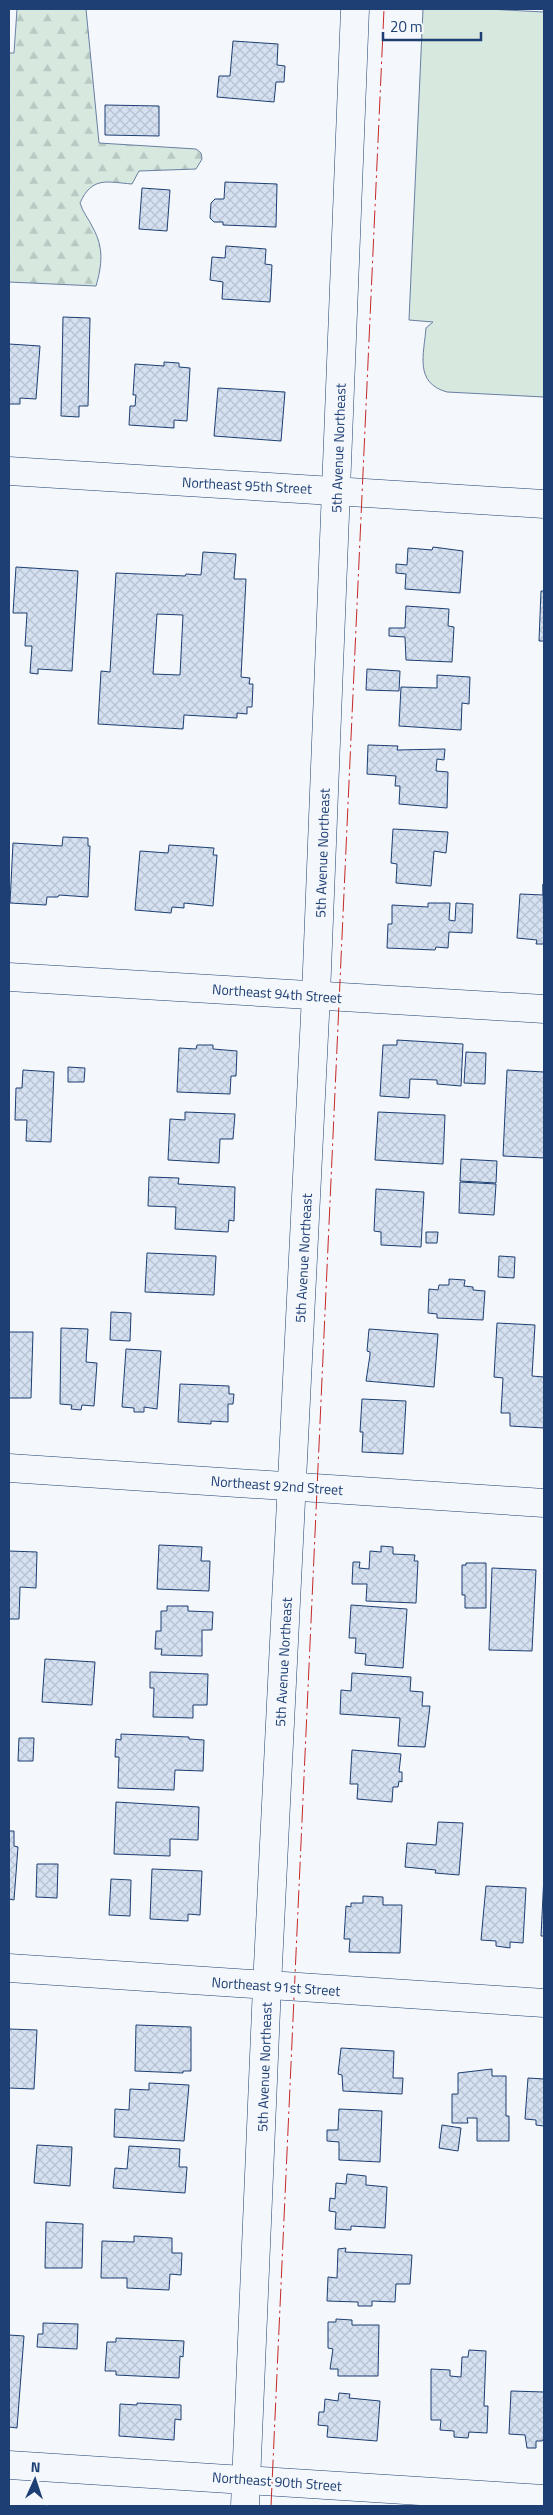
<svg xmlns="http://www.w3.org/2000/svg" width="553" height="2515" viewBox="0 0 553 2515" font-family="'Titillium Web',sans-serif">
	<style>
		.forest { fill: url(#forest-firs); stroke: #687fa3 }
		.green { fill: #d7e8df; stroke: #687fa3 }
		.building { fill: url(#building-cross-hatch); stroke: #1d3f73; fill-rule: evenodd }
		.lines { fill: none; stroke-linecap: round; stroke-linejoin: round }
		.minor-casing { stroke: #1d3f73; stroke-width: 29 }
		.major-casing { stroke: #1d3f73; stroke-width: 29 }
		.minor { stroke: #f4f7fb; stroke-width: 28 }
		.major { stroke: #f4f7fb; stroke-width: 28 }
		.power { stroke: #c62828; stroke-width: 1; stroke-dasharray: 18 4 2.5 4; stroke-linecap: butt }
		.labels { text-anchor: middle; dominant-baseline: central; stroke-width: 4; stroke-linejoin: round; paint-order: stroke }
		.street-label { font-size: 14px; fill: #1d3f73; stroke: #f4f7fb }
	</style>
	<defs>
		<pattern id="forest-firs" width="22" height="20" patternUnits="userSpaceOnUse" patternTransform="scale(1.25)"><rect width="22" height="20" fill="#d7e8df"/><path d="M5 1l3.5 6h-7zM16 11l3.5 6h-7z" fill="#b8c8c3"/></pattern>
		<pattern id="building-cross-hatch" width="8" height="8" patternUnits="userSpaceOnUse" patternTransform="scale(1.25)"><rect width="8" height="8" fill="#d5e0f0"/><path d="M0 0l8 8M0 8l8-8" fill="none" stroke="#b6c1d1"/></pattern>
	</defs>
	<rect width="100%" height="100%" fill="#f4f7fb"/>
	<path class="forest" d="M17,9H86L99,143L196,149L201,153L202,159L196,169L139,171L132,184C107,182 92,176 80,203C83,213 89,219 93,228C104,248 102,265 96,286L9,282V53H14Z"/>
	<path class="green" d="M423,9H487L544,12V397L447,392C414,383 424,354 426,328L433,322L409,320Z"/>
	<g class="building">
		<polygon points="233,41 278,44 277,65 285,66 284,82 276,82 274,102 217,97 219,76 230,76"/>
		<polygon points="105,105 159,106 159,136 105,135"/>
		<polygon points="225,182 277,184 276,227 223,225 223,222 214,222 210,218 211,203 215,199 224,199"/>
		<polygon points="142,188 170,190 167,231 139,229"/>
		<polygon points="226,246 266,249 265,264 272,265 270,302 222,299 223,282 210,280 212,257 225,258"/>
		<polygon points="63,317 90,318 88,406 79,406 79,417 61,416"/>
		<polygon points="9,344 40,346 36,399 20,398 20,404 9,404"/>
		<polygon points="164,362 179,363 179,367 190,368 187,421 174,420 174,428 129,425 130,406 135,406 136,395 133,395 135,364 164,366"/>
		<polygon points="218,388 285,392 281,441 214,436"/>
		<polygon points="433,547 463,551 460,593 405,589 406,574 396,573 396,564 407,565 408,548 432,550"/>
		<path d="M203,552L236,554L234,579H246L241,677L250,678L249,684H253L252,707H247V714L237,713V718L184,715L183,729L98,724L101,671L110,672L116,573L185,576L186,574L201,575ZM157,614L183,615L180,675L153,674Z"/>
		<polygon points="16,567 78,571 72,671 38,669 38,674 30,673 32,646 25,646 27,613 13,613"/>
		<polygon points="541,591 544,591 544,641 539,641"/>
		<polygon points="406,606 449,609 448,626 454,627 452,662 406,660 405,637 389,636 389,628 405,628"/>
		<polygon points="367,669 400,671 399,691 366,690"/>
		<polygon points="437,675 470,677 469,704 462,703 461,730 399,726 401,687 437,688"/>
		<polygon points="368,745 398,746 397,750 445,749 444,760 437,759 436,771 448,772 447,808 399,804 400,786 395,786 396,776 367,774"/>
		<polygon points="393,829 448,832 446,853 434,851 431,886 396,883 397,864 391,863"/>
		<polygon points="63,837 88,838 88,846 90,846 88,897 59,895 58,897 47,897 46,905 10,903 13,843 62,846"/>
		<polygon points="169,845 214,848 213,855 217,855 213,906 184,903 184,908 172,907 171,913 135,910 140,851 168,853"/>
		<polygon points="543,884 544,944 536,944 537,940 517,938 520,894 543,895"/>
		<polygon points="428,903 450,903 449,920 455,921 456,903 473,904 472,933 449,932 448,948 436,947 435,950 387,948 388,924 392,924 392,905 428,907"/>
		<polygon points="397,1040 463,1044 461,1086 437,1084 437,1080 410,1079 409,1098 380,1096 383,1045 397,1045"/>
		<polygon points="197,1045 213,1045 213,1049 237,1051 236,1076 231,1076 230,1094 177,1092 179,1048 196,1049"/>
		<polygon points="466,1052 486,1053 485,1084 464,1083"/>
		<polygon points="68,1067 85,1068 84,1082 68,1082"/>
		<polygon points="23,1070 54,1072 51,1142 26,1141 27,1120 15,1120 16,1088 22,1088"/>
		<polygon points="507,1070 544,1072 544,1158 503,1156"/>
		<polygon points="185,1112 235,1114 233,1139 220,1139 219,1163 168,1160 170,1119 185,1120"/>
		<polygon points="378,1112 445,1115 443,1164 375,1160"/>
		<polygon points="461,1159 497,1161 496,1183 460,1181"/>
		<polygon points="149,1177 179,1178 178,1184 235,1187 234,1221 229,1220 228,1232 175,1229 176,1207 148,1206"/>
		<polygon points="460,1182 496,1184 494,1215 459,1213"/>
		<polygon points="376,1189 424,1192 421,1247 381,1245 381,1232 374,1231"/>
		<polygon points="426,1232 438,1232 437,1243 426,1243"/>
		<polygon points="147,1253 216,1256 214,1295 145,1292"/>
		<polygon points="499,1256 515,1257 514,1278 498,1277"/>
		<polygon points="449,1279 465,1280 464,1286 473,1287 473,1290 485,1291 483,1320 437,1318 437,1314 428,1313 429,1289 438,1290 439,1285 449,1285"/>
		<polygon points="111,1312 131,1313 130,1341 110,1340"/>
		<polygon points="497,1323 535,1325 532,1376 544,1377 544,1428 510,1426 510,1413 501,1413 503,1378 494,1377"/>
		<polygon points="61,1328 88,1329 86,1362 97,1363 94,1406 82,1405 81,1410 71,1409 72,1405 60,1404"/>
		<polygon points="369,1329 438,1334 434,1387 366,1381 370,1355 370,1352 367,1351"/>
		<polygon points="9,1332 33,1332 31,1398 9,1398"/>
		<polygon points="126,1349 161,1351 157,1409 144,1407 144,1412 134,1412 134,1408 122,1407"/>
		<polygon points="180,1384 229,1386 229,1394 234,1394 233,1404 228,1404 228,1422 211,1421 211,1424 178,1422"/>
		<polygon points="362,1399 406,1401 403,1454 362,1452 363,1432 360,1432"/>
		<polygon points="159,1545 202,1547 201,1561 210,1561 209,1591 157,1589"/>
		<polygon points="381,1546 393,1547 393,1554 415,1555 414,1561 418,1561 416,1603 366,1601 367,1584 352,1584 353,1562 360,1562 359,1568 369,1569 370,1551 381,1552"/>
		<polygon points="9,1551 37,1552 36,1588 20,1587 19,1619 9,1619"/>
		<polygon points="466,1563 486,1563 486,1608 465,1608 465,1595 462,1595 462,1565 466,1565"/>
		<polygon points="492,1568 536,1570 532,1651 489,1650"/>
		<polygon points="351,1605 407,1609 403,1668 365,1665 366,1654 355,1653 356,1638 349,1638"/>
		<polygon points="167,1606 188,1606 188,1611 213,1612 212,1630 202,1630 202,1656 161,1655 162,1649 155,1649 156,1631 161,1631 161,1611 167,1611"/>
		<polygon points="45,1659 95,1662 92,1705 42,1702"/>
		<polygon points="150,1672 208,1674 207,1705 193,1705 193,1718 153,1717 154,1688 150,1688"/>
		<polygon points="352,1673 411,1677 410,1691 423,1692 422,1706 430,1706 425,1747 398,1746 400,1718 340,1714 341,1690 351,1691"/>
		<polygon points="121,1734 189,1737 189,1739 204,1740 203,1771 175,1770 174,1790 118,1788 119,1757 115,1757 116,1739 121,1740"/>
		<polygon points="19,1738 34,1738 33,1761 18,1761"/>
		<polygon points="352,1750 401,1754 399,1772 402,1772 402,1782 399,1781 398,1787 393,1787 392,1802 357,1799 358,1784 350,1784"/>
		<polygon points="116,1802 199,1807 198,1840 170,1839 170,1856 114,1854"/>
		<polygon points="9,1810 9,1831 14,1831 14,1846 18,1847 14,1900 9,1899"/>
		<polygon points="438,1822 463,1823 459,1875 435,1873 436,1870 405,1867 407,1843 436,1845"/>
		<polygon points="37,1864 58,1864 57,1898 36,1897"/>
		<polygon points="152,1869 202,1871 200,1915 188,1914 188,1921 150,1919"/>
		<polygon points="544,1875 544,1936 541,1936"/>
		<polygon points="111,1879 131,1880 130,1916 109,1915"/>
		<polygon points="486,1886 526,1888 523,1943 510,1942 510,1948 496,1946 496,1941 481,1940"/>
		<polygon points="363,1896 383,1897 383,1905 402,1905 400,1953 349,1952 350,1939 344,1939 346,1906 351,1907 351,1903 363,1903"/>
		<polygon points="136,2025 191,2027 191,2071 183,2071 183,2073 135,2071"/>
		<polygon points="9,2029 37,2030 34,2089 9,2088"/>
		<polygon points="341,2048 394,2051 393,2078 403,2078 402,2094 343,2091 342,2075 338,2074"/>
		<polygon points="492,2069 492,2076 506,2076 506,2116 509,2116 509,2141 477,2141 477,2118 467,2118 468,2123 452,2123 452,2094 458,2094 458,2073"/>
		<polygon points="528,2078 544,2079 544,2126 536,2125 536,2120 525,2119"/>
		<polygon points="149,2083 189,2085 184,2141 114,2137 115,2109 129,2110 130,2089 149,2090"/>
		<polygon points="339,2109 382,2111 380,2162 339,2160 339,2142 327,2141 327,2130 338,2130"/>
		<polygon points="442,2125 461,2128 458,2151 439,2148"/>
		<polygon points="37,2145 72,2147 70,2186 34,2183"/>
		<polygon points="129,2146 180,2149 179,2167 187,2167 185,2193 113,2188 115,2168 127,2169"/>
		<polygon points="347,2174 366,2176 366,2185 387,2187 385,2228 351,2226 351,2230 335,2229 336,2212 329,2211 330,2198 335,2199 336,2183 346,2184"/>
		<polygon points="46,2222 83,2224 82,2268 45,2268"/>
		<polygon points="134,2236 172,2238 172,2253 182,2253 181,2275 170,2274 169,2290 127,2288 127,2278 101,2278 102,2241 134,2242"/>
		<polygon points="346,2248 345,2252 412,2255 410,2284 396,2284 395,2302 372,2301 372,2306 358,2306 358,2302 327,2301 328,2277 337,2278 338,2249"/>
		<polygon points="336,2319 352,2320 352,2325 379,2325 378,2376 338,2376 338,2369 330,2369 333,2349 328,2348 328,2322 336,2322"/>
		<polygon points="43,2323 78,2324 77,2349 37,2347 38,2334 43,2334"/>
		<polygon points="9,2335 24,2336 17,2428 9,2427"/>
		<polygon points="116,2338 184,2341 183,2357 180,2356 179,2378 116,2375 116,2371 105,2371 107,2342 116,2342"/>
		<polygon points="469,2350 486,2351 484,2406 488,2406 487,2433 469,2432 468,2438 454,2437 454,2431 440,2430 441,2420 431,2420 431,2369 450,2370 450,2376 461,2377 462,2357 468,2357"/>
		<polygon points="511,2391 544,2392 544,2438 542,2441 536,2441 536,2448 527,2448 525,2435 509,2434"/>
		<polygon points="339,2393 350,2394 349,2398 380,2401 377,2441 327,2437 328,2426 318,2425 319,2412 324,2412 325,2399 338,2401"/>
		<polygon points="137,2403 181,2405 181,2420 175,2419 174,2440 119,2436 120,2404 137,2405"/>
	</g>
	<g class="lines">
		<g class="minor-casing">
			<g id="minor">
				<polyline points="9,471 544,504"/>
				<polyline points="9,977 544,1009"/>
				<polyline points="9,1468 544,1503"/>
				<polyline points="9,1968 544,2003"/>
				<polyline points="9,2465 544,2499"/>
			</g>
		</g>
		<g class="major-casing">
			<polyline id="major" points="245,2506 267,1986 316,995 355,9"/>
		</g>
		<use href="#minor" class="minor"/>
		<use href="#major" class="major"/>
		<polyline class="power" points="271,2506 384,9"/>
	</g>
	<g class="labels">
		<g class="street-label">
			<text transform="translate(338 448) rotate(-88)">5th Avenue Northeast</text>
			<text transform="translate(247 485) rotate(3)">Northeast 95th Street</text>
			<text transform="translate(322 853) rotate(-88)">5th Avenue Northeast</text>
			<text transform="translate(277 993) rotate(4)">Northeast 94th Street</text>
			<text transform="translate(303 1258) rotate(-87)">5th Avenue Northeast</text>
			<text transform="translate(277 1485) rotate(4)">Northeast 92nd Street</text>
			<text transform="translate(283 1662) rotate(-87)">5th Avenue Northeast</text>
			<text transform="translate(276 1986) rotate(4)">Northeast 91st Street</text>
			<text transform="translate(264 2067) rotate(-88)">5th Avenue Northeast</text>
			<text transform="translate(277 2481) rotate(4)">Northeast 90th Street</text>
		</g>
	</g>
	<rect width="553" height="2515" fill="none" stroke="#1d3f73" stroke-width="20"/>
	<g transform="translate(35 2480) rotate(3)" stroke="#f4f7fb" stroke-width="4" paint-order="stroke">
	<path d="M0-4L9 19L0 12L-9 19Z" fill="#1d3f73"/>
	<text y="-8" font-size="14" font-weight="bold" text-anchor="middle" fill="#1d3f73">N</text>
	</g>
	<path d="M383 32v8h98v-8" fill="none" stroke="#1d3f73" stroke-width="2.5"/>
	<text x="390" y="32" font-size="15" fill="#1d3f73" stroke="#f4f7fb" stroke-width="4" paint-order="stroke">20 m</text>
</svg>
